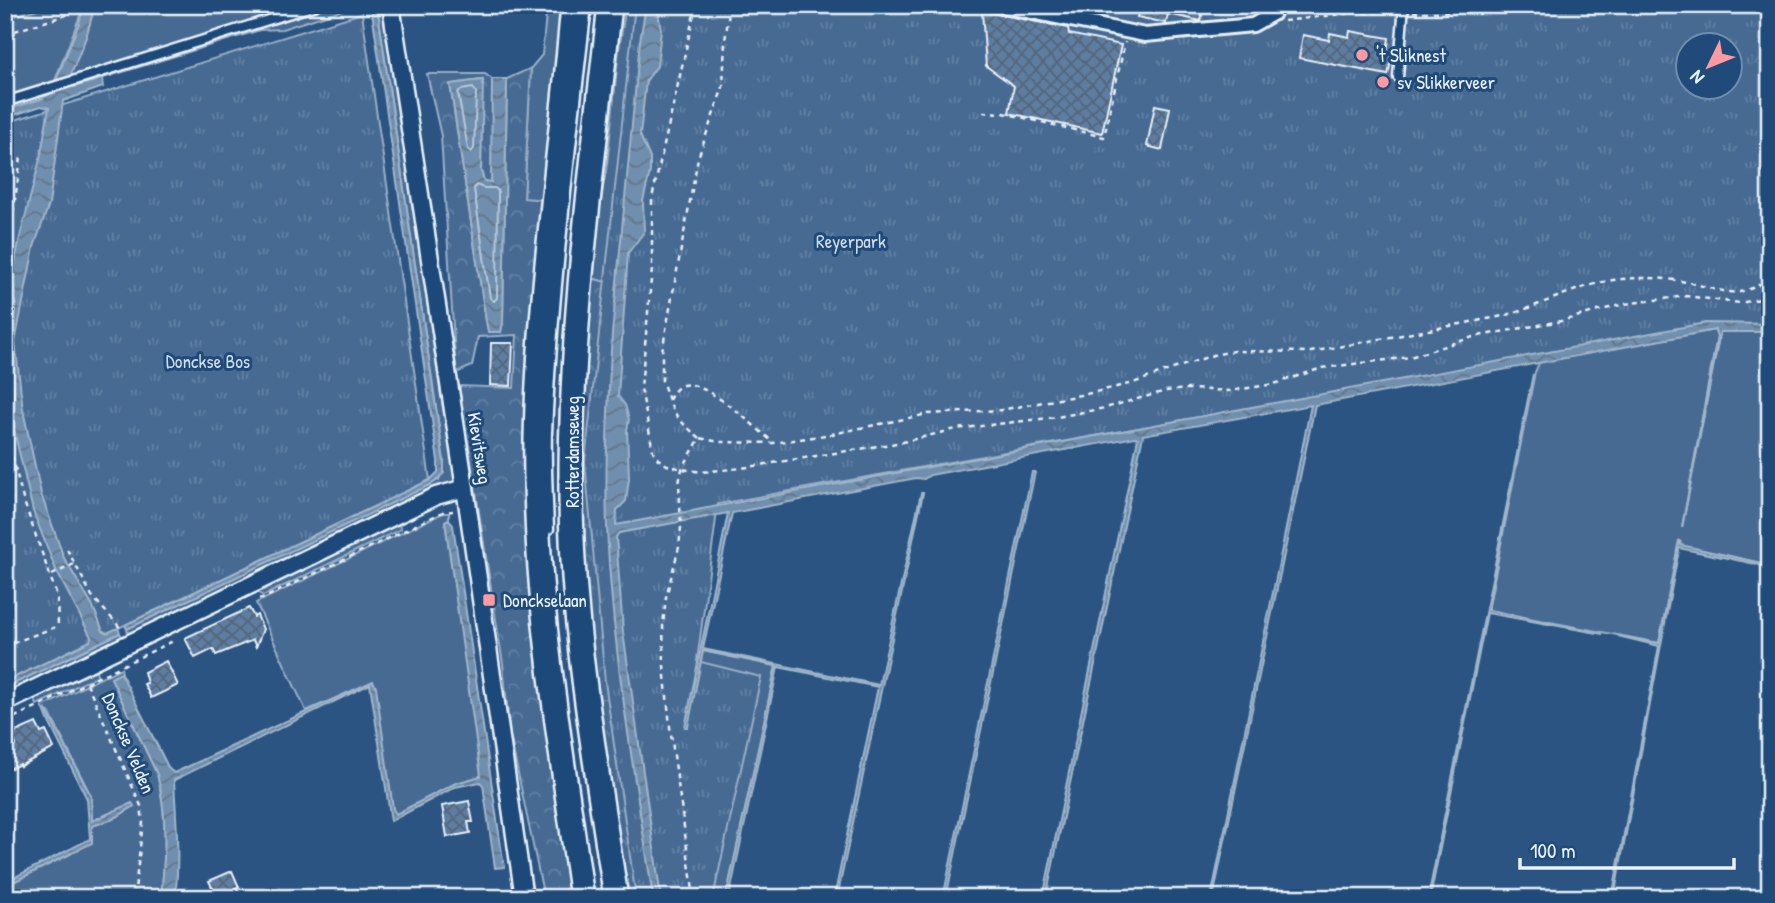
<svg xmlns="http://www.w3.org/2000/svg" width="1775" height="903" viewBox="0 0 1775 903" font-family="'Patrick Hand',sans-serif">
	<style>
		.grass { fill: #476b93; stroke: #98aec6; stroke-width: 2 }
		.forest { fill: url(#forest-crowns); stroke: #98aec6; stroke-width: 2 }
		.park { fill: url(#park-tufts); stroke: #98aec6; stroke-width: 2; fill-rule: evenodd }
		.water { fill: url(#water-waves); stroke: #a0b6cb; stroke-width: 2 }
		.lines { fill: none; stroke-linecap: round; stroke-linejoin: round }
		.shore { stroke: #b8c9da; stroke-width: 2 }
		.building { fill: url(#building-cross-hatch); stroke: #e8f1f8; stroke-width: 2 }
		.service-casing { stroke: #e8f1f8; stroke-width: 13 }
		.pedestrian-casing { stroke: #e8f1f8; stroke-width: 18 }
		.minor-casing { stroke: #e8f1f8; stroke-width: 21 }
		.secondary-casing { stroke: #e8f1f8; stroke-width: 28 }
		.path { stroke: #e8f1f8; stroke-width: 2.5; stroke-dasharray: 5 5; stroke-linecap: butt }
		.service { stroke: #1f4a7a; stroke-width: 8 }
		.pedestrian { stroke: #1f4a7a; stroke-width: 12 }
		.minor { stroke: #1f4a7a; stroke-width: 16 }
		.secondary { stroke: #1f4a7a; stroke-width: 23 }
		.poi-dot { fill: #ff9aa2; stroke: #1f4a7a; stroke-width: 2.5 }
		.labels { text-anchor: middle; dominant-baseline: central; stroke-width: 6; stroke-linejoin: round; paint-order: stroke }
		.poi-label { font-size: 19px; fill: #e8f1f8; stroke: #1f4a7a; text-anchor: start }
		.park-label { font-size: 19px; fill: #d0dde9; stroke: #1f4a7a }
		.street-label { font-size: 19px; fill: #e8f1f8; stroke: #1f4a7a }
	</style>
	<defs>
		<pattern id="forest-crowns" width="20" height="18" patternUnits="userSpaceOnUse" patternTransform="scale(1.75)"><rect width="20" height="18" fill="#476b93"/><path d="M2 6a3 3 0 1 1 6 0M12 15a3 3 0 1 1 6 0" fill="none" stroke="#6281a3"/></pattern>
		<pattern id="park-tufts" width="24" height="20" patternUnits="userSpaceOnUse" patternTransform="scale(1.75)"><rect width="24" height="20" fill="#476b93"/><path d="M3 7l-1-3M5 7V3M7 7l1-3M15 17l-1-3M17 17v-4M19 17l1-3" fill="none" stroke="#6281a3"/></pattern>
		<pattern id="water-waves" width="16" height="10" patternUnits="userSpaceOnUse" patternTransform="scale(1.75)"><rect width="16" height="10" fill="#708ead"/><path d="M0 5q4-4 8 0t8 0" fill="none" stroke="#61768a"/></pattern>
		<pattern id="building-cross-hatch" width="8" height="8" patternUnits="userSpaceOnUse" patternTransform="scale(1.75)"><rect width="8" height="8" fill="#5d7da1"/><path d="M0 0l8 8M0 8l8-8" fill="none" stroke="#53657a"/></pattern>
	</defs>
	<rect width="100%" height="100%" fill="#2b5482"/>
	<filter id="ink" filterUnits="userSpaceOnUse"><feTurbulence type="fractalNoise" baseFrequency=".0143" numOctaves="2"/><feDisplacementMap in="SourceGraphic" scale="14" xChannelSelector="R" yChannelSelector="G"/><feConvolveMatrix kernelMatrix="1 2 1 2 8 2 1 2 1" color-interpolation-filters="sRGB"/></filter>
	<g filter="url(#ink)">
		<g class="grass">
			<polygon points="50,5 84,5 54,83 5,99 5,19"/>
			<polygon points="95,5 347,5 348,8 282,29 260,30 74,87 65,88 86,37"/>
			<polygon points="377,5 384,5 441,396 456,480 132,636 128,634 127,629 439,480 444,462"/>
			<polygon points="547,5 562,5 546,200 524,199 531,68 542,55"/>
			<polygon points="626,5 646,5 616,285 588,277 607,164 619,49"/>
			<polygon points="1715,330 1717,337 1682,527 1720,332 1770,332 1770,565 1680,545 1681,541 1659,643 1488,610 1535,372 1540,361"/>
			<polygon points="443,513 449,513 449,519 445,521 482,774 478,778 456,783 396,815 393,810 373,682 306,711 256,603"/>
			<polygon points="397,521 401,529 263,596 257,592 252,594 250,592"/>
			<polygon points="120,633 122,637 121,642 5,697 5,688"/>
			<polygon points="703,651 776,666 726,898 709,898 698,673"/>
			<polygon points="94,667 98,676 37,705 33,696"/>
			<path d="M121,668L122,673L111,678L157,774C168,815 165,856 161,898H5V886L69,855L92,840V826L113,819L133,807L132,804L92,821L91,796L49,712L45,711L42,707Z"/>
		</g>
		<g class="forest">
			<polygon points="531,68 524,198 546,200 532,367 578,898 544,898 510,735 503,664 459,386 514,388 517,335 478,337 472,366 456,373 441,136 427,74 485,74 492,79 492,182 484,181 481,171 482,80 450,84 486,321 501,332 503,322 507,79"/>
			<polygon points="588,277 616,285 653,898 624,898 590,663 578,480"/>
		</g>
		<g class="park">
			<path d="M635,5H1770V327L1709,325L718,504L697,661L761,677L713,898H636L605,682L585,461ZM1688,46H1730V88H1688Z"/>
			<polygon points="362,13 430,480 5,682 5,123"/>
		</g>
		<g class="water">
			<polygon points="84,5 95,5 86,37 66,87 74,87 102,79 103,87 63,101 49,204 34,247 15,342 23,410 41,494 64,558 93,607 103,631 107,633 118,628 120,633 5,688 5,682 90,641 91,637 56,570 33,511 5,392 5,310 20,237 40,159 49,108 41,106 5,118 5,110 41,99 51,93 79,23"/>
			<polygon points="371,5 377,5 444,462 444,473 432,484 127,629 125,625 430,480 438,472 438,461"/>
			<path d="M646,5H657L661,30L657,66L646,81L640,135L650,158V172L643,201L644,232L628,253L618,396L625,405L629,419L627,430L629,478L626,501L617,510L616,525L1705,323L1770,324V332H1720L1682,528L1717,337L1715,330L1315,405L1213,898H1211L1311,405L1143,435L1046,898H1043L1138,438L1135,437L930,475L924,479L916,478L732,513L703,649L879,685L921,493H923L837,898H834L878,687L778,667L729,898H726L776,666L703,651L688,727H685L728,513L619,533L616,537L623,632L661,898H653C635,775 612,651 607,526C605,463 608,398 612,334L640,41Z"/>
			<polygon points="492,79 507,79 503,322 501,332 488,332 486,321 450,84 483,80 481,171 484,181 491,182"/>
			<polygon points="1533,374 1488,610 1603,634 1487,613 1430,898 1428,898"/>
			<polygon points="1032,472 1035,472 946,898 943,898"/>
			<path d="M449,519L453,525L504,867L495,868L483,785L480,782L455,787L391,821L370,684L174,780C176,820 180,858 175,898H161C165,856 168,815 157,774L111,678L121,673L169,769L174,773L373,681L376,687L393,809L396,814L456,783L481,776L445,521Z"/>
			<polygon points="1679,540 1680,545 1770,565 1770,567 1679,548 1614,898 1612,898 1659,646 1618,636 1659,643"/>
			<polygon points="46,710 91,796 92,821 132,803 134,806 113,819 92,826 92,843 5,886 5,882 90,839 87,799 49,722 45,712"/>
		</g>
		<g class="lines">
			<g class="shore">
				<polygon points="473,88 476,92 474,149 471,152 468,149 458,93 461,90"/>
				<polygon points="476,185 484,188 495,188 498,191 497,298 494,301 490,298 474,189"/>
				<polyline points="5,301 13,300 16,303 8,342 14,398 12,401 5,401"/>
			</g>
		</g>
		<g class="building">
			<polygon points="1140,5 1204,5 1201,21 1168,14 1166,23 1137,17"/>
			<polygon points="982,11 1068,28 1069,34 1121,45 1102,133 1009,113 1014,86 986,66"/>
			<polygon points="1350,31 1389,38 1387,51 1393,52 1388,75 1299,58 1303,35 1329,40 1330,33 1349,37"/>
			<polygon points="1155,105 1170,108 1162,150 1147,146"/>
			<polygon points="491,343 513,343 511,386 490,385"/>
			<polygon points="249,608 254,617 257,615 263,629 256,647 253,640 216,655 213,649 195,658 185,638"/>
			<polygon points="166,661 178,685 151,698 144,684 147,683 144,672"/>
			<polygon points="36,723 41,733 46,731 54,748 20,766 20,764 5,771 5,755 13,751 11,747 16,745 11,734"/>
			<polygon points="469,801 473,822 468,822 470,833 447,837 442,806"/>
			<polygon points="232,871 239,887 217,897 209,881"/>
		</g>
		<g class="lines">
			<g class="service-casing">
				<g id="service">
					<polyline points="1274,13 1285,5"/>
					<polyline points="1398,77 1404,5"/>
					<polyline points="5,102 316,5"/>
					<path d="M549,529C548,497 546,465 547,433C553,290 571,147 587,5"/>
				</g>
			</g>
			<g class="pedestrian-casing">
				<polyline id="pedestrian" points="998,5 1145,35 1253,25 1274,13"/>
			</g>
			<g class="minor-casing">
				<g id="minor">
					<polyline points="391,5 465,488 524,898"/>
					<polyline points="5,703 436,496 465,488"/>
				</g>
			</g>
			<g class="secondary-casing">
				<g id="secondary">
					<path d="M573,5C561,150 539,294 536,439C533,593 561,746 582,898"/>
					<path d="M610,5C592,167 570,329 571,492C571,627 596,764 616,898"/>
				</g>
			</g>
			<g class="path">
				<polyline points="696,5 652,198 652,269 641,388 653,451 658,459 667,465 682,469 702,472 742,468 903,442 956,429 1057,417 1105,408 1166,391 1188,389 1230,391 1274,384 1322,368 1410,357 1473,337 1561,321 1624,304 1686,296 1740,303 1770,297"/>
				<polyline points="1762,5 1770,13"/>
				<polyline points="1413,12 1529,12 1542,5"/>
				<polyline points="1284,21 1351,13 1393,12"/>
				<polyline points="5,34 99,5"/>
				<polyline points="983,112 1004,113 1104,137 1125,42"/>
				<polyline points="1770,141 1762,168 1770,189"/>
				<polyline points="5,272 21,157"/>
				<polyline points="669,400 662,381 662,351 698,158 723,87 725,41 730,5"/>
				<polyline points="5,427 23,499 57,596 58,626 5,646"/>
				<path d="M700,438C686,427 674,417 669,400C672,394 676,387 683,385C705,379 757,429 774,443"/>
				<polyline points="67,549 92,596 123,631"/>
				<polyline points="52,575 74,564"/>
				<polyline points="259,598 262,599 443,512 453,511"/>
				<polyline points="87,683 141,806 143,822 134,898"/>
				<polyline points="5,722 171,642 173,638"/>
				<path d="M694,898L670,727L664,666L663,625L666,597L679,547L681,527L679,483L682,469L700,438L719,442L774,443L832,434L928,414L1001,410L1091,393L1133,383L1213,355L1234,351L1311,352L1503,316C1543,306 1580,283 1622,279C1643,277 1666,278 1686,282C1703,285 1723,294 1740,292C1750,290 1760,284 1770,280"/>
			</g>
			<use href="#service" class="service"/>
			<use href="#pedestrian" class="pedestrian"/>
			<use href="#minor" class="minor"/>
			<use href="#secondary" class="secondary"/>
		</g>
	</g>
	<g class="poi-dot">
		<circle cx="1362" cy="55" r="7"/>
		<circle cx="1383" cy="82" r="7"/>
		<rect x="482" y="593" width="14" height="14" rx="3.5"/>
	</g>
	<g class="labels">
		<g class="poi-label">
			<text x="1376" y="55">'t Sliknest</text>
			<text x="1397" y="82">sv Slikkerveer</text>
			<text x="503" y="600">Donckselaan</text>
		</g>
		<g class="park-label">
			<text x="851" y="241">Reyerpark</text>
			<text x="208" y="361">Donckse Bos</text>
		</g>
		<g class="street-label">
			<text transform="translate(480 448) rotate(81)">Kievitsweg</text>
			<text transform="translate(572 452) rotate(-90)">Rotterdamseweg</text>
			<text transform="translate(129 743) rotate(67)">Donckse Velden</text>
		</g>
	</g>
	<rect width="1775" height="903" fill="none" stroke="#1f4a7a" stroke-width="28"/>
	<rect x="14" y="14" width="1747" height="875" fill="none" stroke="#e8f1f8" stroke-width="2.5" filter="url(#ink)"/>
	<g transform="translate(1709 66) rotate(227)"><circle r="33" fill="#1f4a7a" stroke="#6f8dac" stroke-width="2"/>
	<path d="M0-5L12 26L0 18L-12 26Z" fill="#ff9aa2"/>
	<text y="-10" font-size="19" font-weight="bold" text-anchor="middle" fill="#e8f1f8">N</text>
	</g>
	<path d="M1520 858v10h214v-10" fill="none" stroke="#e8f1f8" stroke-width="3.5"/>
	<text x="1530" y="858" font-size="21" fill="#e8f1f8" stroke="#1f4a7a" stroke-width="5" paint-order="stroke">100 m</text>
</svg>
